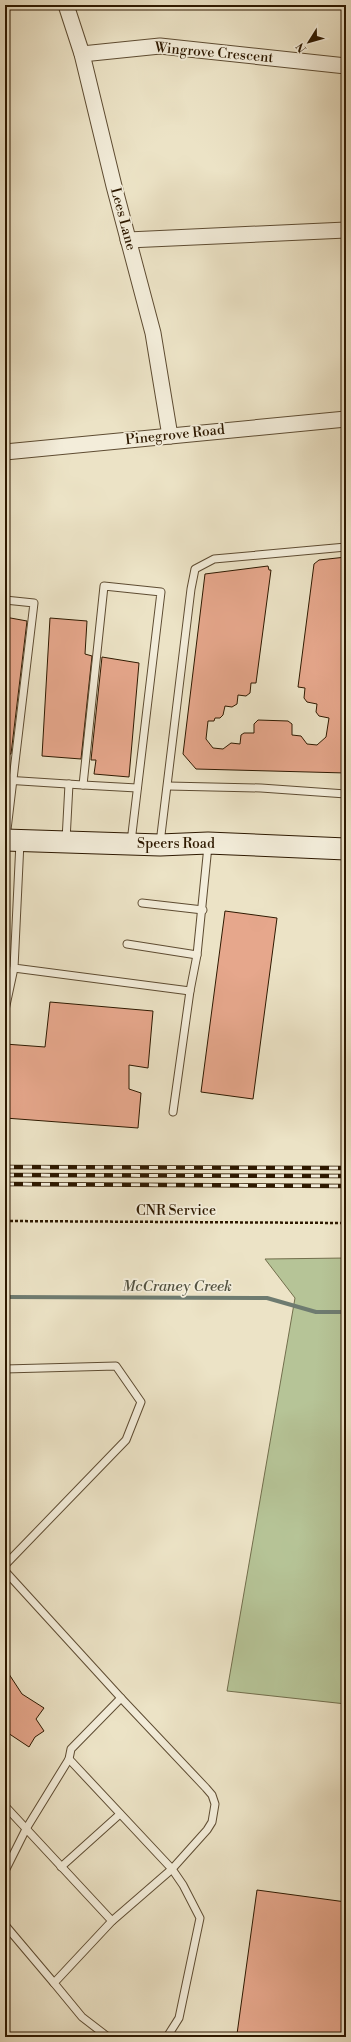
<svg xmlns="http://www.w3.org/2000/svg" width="351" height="2042" viewBox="0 0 351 2042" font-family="'Libre Bodoni',serif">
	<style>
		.green { fill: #b6c497; stroke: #726e4c }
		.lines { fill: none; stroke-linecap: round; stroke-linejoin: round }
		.stream { stroke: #6e7b70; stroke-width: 4 }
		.building { fill: #e6a78c; stroke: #2e1900 }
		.service-casing { stroke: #5e4c32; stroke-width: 9 }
		.minor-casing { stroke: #5e4c32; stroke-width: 17 }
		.secondary-casing { stroke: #2e1900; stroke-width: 23 }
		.path { stroke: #2e1900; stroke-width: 2.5; stroke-dasharray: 3 2; stroke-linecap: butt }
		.service { stroke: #f3edda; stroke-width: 7 }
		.minor { stroke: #f3edda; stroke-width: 15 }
		.secondary { stroke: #f3edda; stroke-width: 21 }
		.rail-casing { stroke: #2e1900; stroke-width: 4.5 }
		.rail { stroke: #f3edda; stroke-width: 3; stroke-dasharray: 9; stroke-linecap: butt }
		.labels { text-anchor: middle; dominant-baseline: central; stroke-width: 3.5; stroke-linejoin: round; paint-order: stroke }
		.street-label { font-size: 14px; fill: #2e1900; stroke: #f3edda }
		.water-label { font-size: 15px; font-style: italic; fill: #535241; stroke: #f3edda }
	</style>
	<rect width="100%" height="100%" fill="#ece3c6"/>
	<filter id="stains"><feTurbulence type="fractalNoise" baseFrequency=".005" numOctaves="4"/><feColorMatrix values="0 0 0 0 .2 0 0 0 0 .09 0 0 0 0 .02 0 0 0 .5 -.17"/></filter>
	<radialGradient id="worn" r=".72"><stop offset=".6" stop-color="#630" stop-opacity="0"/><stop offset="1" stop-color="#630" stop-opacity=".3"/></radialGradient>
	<polygon class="green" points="346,1258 346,1704 227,1691 295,1298 265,1259"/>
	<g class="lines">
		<polyline class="stream" points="5,1297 267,1298 316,1312 346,1312"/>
	</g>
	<g class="building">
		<polygon points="346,557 346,773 196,769 183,754 205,574 268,566 269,570 271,570 256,683 251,683 250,693 246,696 238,695 237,704 232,707 225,706 223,715 220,718 215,718 214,721 208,721 206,739 213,748 223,749 231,743 240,744 241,735 244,733 254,733 254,724 258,720 288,721 292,724 292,735 301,736 307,744 317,745 326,737 329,718 319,716 316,712 317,704 307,702 304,698 305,688 298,687 314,564 319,560"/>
		<polygon points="5,617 27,621 11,754 5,754"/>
		<polygon points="50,618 87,621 85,654 92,656 81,759 42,756"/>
		<polygon points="102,657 139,663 129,777 94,774 96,760 91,760"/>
		<polygon points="225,911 277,918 253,1099 201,1092"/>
		<polygon points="50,1002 153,1011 148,1068 129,1065 129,1089 141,1093 138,1128 5,1118 5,1044 45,1047"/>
		<polygon points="5,1668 22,1694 44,1708 36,1719 44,1731 35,1737 29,1747 5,1731"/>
		<polygon points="257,1890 346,1902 346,2037 260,2037 237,2034"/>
	</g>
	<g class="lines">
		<g class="service-casing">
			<g id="service">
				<polyline points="5,600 34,603 6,838"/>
				<polyline points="5,780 83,785 104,586 161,592 131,842"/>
				<polyline points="83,785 137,788"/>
				<polyline points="168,786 261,788 346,794"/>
				<polyline points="66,840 69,784"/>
				<polyline points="20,842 14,968 190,991"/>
				<polyline points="160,843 191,589 195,569 214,559 346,547"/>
				<polyline points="142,903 203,910"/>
				<polyline points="127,944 197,955"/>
				<polyline points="5,1010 14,968"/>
				<polyline points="173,1112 190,991 197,955 208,846"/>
				<polyline points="5,1369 116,1366 141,1402 126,1440 5,1565"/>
				<polyline points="5,1571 121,1698 206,1788 212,1795 215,1804 212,1822 207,1830 172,1869 112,1921 54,1983 82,2017 108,2037"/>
				<polyline points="69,1759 172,1869 183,1885 200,1918 179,2018 167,2037"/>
				<polyline points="5,1806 112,1921"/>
				<polyline points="61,1867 120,1814"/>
				<polyline points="5,1871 26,1829 69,1759 71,1749 121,1698"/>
				<polyline points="5,1925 54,1983"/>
			</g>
		</g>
		<g class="minor-casing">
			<g id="minor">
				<polyline points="66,5 82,54 114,186 153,333 170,436"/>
				<polyline points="82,54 160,46 346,66"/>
				<polyline points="128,240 346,230"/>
				<polyline points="5,452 346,419"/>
			</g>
		</g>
		<g class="secondary-casing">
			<polyline id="secondary" points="5,840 160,845 208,843 346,849"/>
		</g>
		<polyline class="path" points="5,1221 346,1223"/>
		<use href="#service" class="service"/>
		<use href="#minor" class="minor"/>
		<use href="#secondary" class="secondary"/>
		<g class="rail-casing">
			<g id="rail">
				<polyline points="5,1167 346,1168"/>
				<polyline points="5,1175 346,1176"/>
				<polyline points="5,1184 346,1186"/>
			</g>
		</g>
		<use href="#rail" class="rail"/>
	</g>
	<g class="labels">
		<g class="street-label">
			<text transform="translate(214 53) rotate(5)">Wingrove Crescent</text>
			<text transform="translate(123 219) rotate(75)">Lees Lane</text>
			<text transform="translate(175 435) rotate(-6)">Pinegrove Road</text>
			<text x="176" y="844">Speers Road</text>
			<text x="176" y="1211">CNR Service</text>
		</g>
		<g class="water-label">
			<text x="177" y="1286">McCraney Creek</text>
		</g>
	</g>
	<rect width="351" height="2042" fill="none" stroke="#ece3c6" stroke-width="20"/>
	<rect x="6" y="6" width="339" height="2030" fill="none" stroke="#2e1900" stroke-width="2"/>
	<rect x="10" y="10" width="331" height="2022" fill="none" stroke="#2e1900"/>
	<g transform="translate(309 42) rotate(233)" stroke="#f3edda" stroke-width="3" paint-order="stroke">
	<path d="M0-3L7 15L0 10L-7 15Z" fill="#2e1900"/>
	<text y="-6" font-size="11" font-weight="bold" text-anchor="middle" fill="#2e1900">N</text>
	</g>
	<rect width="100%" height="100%" filter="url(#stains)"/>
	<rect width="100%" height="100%" fill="url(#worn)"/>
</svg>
